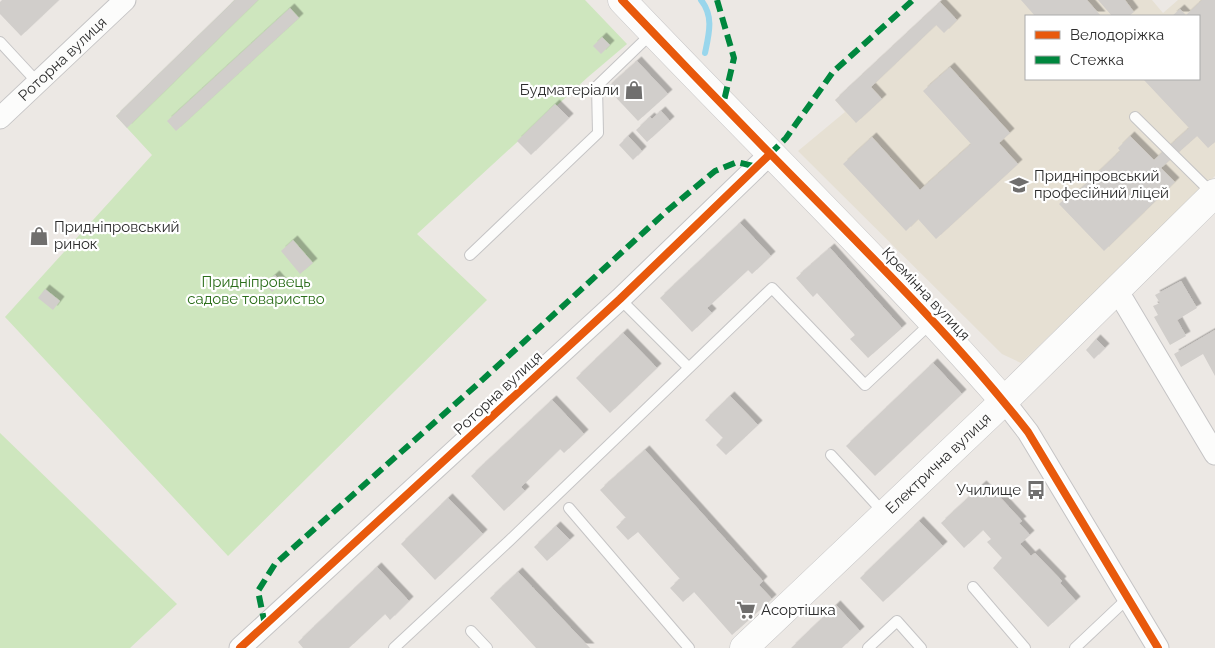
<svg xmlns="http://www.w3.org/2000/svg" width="1215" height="648" viewBox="0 0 1215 648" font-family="Raleway,sans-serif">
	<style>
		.education { fill: #e6e0d3; fill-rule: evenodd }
		.green { fill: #cee6be }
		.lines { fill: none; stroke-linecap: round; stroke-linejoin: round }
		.stream { stroke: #99d6ec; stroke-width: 6 }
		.building { fill: #d1cecb; filter: url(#shadow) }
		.lane-casing { stroke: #c5c4c5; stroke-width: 12 }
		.street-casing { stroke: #c5c4c5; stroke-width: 23 }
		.secondary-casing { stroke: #c5c4c5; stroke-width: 29 }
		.lane { stroke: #fcfcfb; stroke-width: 10 }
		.street { stroke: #fcfcfb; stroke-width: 21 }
		.secondary { stroke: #fcfcfb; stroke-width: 28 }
		.quiet { stroke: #00873e; stroke-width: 6; stroke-dasharray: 12 6; stroke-linecap: butt }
		.cycleway-casing { stroke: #fff; stroke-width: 11 }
		.cycleway { stroke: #e8590c; stroke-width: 8 }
		.labels { text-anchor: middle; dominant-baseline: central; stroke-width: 4.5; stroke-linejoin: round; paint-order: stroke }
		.street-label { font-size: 15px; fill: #2e2e2e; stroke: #fff }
		.poi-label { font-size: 15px; fill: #2e2e2e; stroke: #fff; text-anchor: start }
		.park-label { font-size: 15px; fill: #2c6e1b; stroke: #fff }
	</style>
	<defs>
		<filter id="shadow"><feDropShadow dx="4.5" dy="-4.5" stdDeviation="0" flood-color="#0004"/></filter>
	</defs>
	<rect width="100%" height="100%" fill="#ece8e4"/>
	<path class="education" d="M942,0H1152L1163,13L1178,0H1215V176L1021,363L1002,354L798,151L845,112L835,100ZM1026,16H1199V79H1026Z"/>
	<g class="green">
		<polygon points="235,0 585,0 627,44 588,77 417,234 487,300 228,556 5,317 152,155 116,116"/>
		<polygon points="0,433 177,604 130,648 0,648"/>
	</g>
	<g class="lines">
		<path class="stream" d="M701,0C714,16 709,34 705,53"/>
	</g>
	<g class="building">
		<polygon points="2,0 59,0 21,36 0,14 0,2"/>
		<polygon points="235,0 258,0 127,128 116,116"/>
		<polygon points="1021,0 1087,0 1101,16 1035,16"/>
		<polygon points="1098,0 1125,0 1134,12 1129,16 1112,16"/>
		<polygon points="1202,0 1215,0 1215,142 1208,148 1197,136 1161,168 1175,182 1104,251 1059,204 1071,193 1073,196 1120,151 1118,148 1130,136 1154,160 1189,128 1143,79 1199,79 1199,16 1172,16 1180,9 1186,15"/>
		<polygon points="940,2 957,20 944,33 936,25 871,87 882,99 856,123 835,100"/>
		<polygon points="290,8 299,18 176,131 167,121"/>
		<polygon points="602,37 610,45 601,54 593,46"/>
		<polygon points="637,61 668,94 638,121 607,88"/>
		<polygon points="950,67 1010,133 999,143 1018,164 936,239 918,219 906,231 843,164 872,137 920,190 971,144 923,91"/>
		<polygon points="555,104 569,118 531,155 517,141"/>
		<polygon points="661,111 670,121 647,142 636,130 650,117 652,119"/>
		<polygon points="628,136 642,151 633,160 619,145"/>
		<polygon points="740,223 771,256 752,274 748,270 707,308 712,313 692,332 660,298"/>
		<polygon points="293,240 313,263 300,274 281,251"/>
		<polygon points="830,248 902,328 868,358 850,339 855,335 817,293 813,297 796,278"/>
		<polygon points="275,275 282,283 272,292 265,284"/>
		<polygon points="1181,281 1197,308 1177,320 1186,336 1170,345 1154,317 1158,315 1153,306 1160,303 1155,295"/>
		<polygon points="45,289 60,301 53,310 38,298"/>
		<polygon points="1215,330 1215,376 1203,354 1181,367 1174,354"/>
		<polygon points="623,333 657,368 610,413 576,378"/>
		<polygon points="1096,339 1105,348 1094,359 1086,350"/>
		<polygon points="933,363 962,394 875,476 846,446"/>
		<polygon points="730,396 758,425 726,455 716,445 723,438 705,420"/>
		<polygon points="552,400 584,434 564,453 560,449 521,487 525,491 504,511 471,476"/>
		<polygon points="645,450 763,581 759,585 772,599 732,635 694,592 683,602 670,588 680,579 638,532 628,540 616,527 626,518 600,490"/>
		<polygon points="982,485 995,498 998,495 1022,521 1019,523 1030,535 1020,544 1031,556 1035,553 1062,581 1060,583 1076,601 1048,627 993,568 1002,558 987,542 991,539 983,530 964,548 941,523"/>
		<polygon points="448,498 483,534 435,580 401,544"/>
		<polygon points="919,521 943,546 883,602 860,578"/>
		<polygon points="556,526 570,540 547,561 534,547"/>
		<polygon points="377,567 409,601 390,620 385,614 349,648 303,648 298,642"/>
		<polygon points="518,572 590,648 536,648 490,598"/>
		<polygon points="836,605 860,631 846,644 842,648 791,648"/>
	</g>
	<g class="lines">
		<g class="lane-casing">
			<g id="lane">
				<polyline points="0,42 38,83"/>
				<polyline points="1135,117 1213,194"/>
				<polyline points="470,255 598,133 597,86 652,33"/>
				<polyline points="620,299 688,367"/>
				<polyline points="831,455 884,513"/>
				<polyline points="569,508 689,648"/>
				<polyline points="973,587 1025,648"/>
				<polyline points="471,631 487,648"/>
				<polyline points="394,648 509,541 772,288 865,385 931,323"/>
				<polyline points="868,648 897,621 921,648"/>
				<polyline points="1075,648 1128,598"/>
			</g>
		</g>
		<g class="street-casing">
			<g id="street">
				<path id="s1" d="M0,118L125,0"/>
				<polyline points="1117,290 1215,454"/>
				<polyline points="1004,401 1028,432 1158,648"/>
				<polyline points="240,648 620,299 770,154"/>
			</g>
		</g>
		<g class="secondary-casing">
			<g id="secondary">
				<path d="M622,0C749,134 882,262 1004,401"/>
				<path id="s2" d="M744,648L1004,401L1215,193"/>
			</g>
		</g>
		<use href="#lane" class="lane"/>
		<use href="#street" class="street"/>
		<use href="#secondary" class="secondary"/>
		<g class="quiet">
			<polyline points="717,0 734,58 723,105"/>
			<polyline points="770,154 786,138 833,72 913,0"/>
			<polyline points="265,625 258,591 275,564 480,382 668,210 715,171 737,162 757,167"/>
		</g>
		<g class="cycleway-casing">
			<g id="cycleway">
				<path d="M622,0C678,59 735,118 793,177C874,259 957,341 1028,432L1158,648"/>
				<polyline points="240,648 620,299 770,154"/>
			</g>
		</g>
		<use href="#cycleway" class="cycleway"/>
	</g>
	<defs>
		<g id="shop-bare" transform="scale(1.5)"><path d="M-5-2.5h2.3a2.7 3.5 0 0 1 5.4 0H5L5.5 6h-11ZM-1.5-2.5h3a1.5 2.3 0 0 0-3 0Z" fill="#706f6e" stroke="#fff" stroke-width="2.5" paint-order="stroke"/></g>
		<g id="school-bare" transform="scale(1.5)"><path d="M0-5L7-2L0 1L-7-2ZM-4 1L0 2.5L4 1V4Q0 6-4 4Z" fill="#706f6e" stroke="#fff" stroke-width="2.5" paint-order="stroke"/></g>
		<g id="bus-bare" transform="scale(1.5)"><path d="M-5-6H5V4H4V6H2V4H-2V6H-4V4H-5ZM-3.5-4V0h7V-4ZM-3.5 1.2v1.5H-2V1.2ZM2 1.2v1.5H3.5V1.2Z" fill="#706f6e" stroke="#fff" stroke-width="2.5" paint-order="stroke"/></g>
		<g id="supermarket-bare" transform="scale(1.5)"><path d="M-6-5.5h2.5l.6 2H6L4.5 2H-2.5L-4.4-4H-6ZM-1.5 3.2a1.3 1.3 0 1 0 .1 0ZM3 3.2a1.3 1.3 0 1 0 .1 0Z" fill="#706f6e" stroke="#fff" stroke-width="2.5" paint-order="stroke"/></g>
	</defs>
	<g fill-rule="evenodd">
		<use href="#shop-bare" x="634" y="90"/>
		<use href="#school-bare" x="1019" y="185"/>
		<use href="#shop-bare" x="39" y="236"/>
		<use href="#bus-bare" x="1036" y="490"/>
		<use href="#supermarket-bare" x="746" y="610"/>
	</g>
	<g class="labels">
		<g class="street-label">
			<text stroke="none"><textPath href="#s1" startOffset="86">Роторна вулиця</textPath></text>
			<text transform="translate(926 294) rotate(47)">Кремінна вулиця</text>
			<text transform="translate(498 393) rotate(-43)">Роторна вулиця</text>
			<text stroke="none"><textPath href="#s2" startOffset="268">Електрична вулиця</textPath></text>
		</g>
		<g class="poi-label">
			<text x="619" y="90" text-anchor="end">Будматеріали</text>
			<text x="1034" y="176">Придніпровський<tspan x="1034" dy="17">професійний ліцей</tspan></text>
			<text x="54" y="227">Придніпровський<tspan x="54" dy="17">ринок</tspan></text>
			<text x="1021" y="490" text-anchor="end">Училище</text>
			<text x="761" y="610">Асортішка</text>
		</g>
		<g class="park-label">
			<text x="256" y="282">Придніпровець<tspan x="256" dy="17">садове товариство</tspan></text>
		</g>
	</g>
	<rect x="1025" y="15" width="175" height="65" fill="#ffffff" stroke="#ababab"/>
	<rect x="1035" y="31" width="25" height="8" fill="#e8590c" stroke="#ababab"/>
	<text x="1070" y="40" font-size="15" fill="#2e2e2e">Велодоріжка</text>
	<rect x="1035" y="56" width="25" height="8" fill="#00873e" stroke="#ababab"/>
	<text x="1070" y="65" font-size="15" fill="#2e2e2e">Стежка</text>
</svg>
